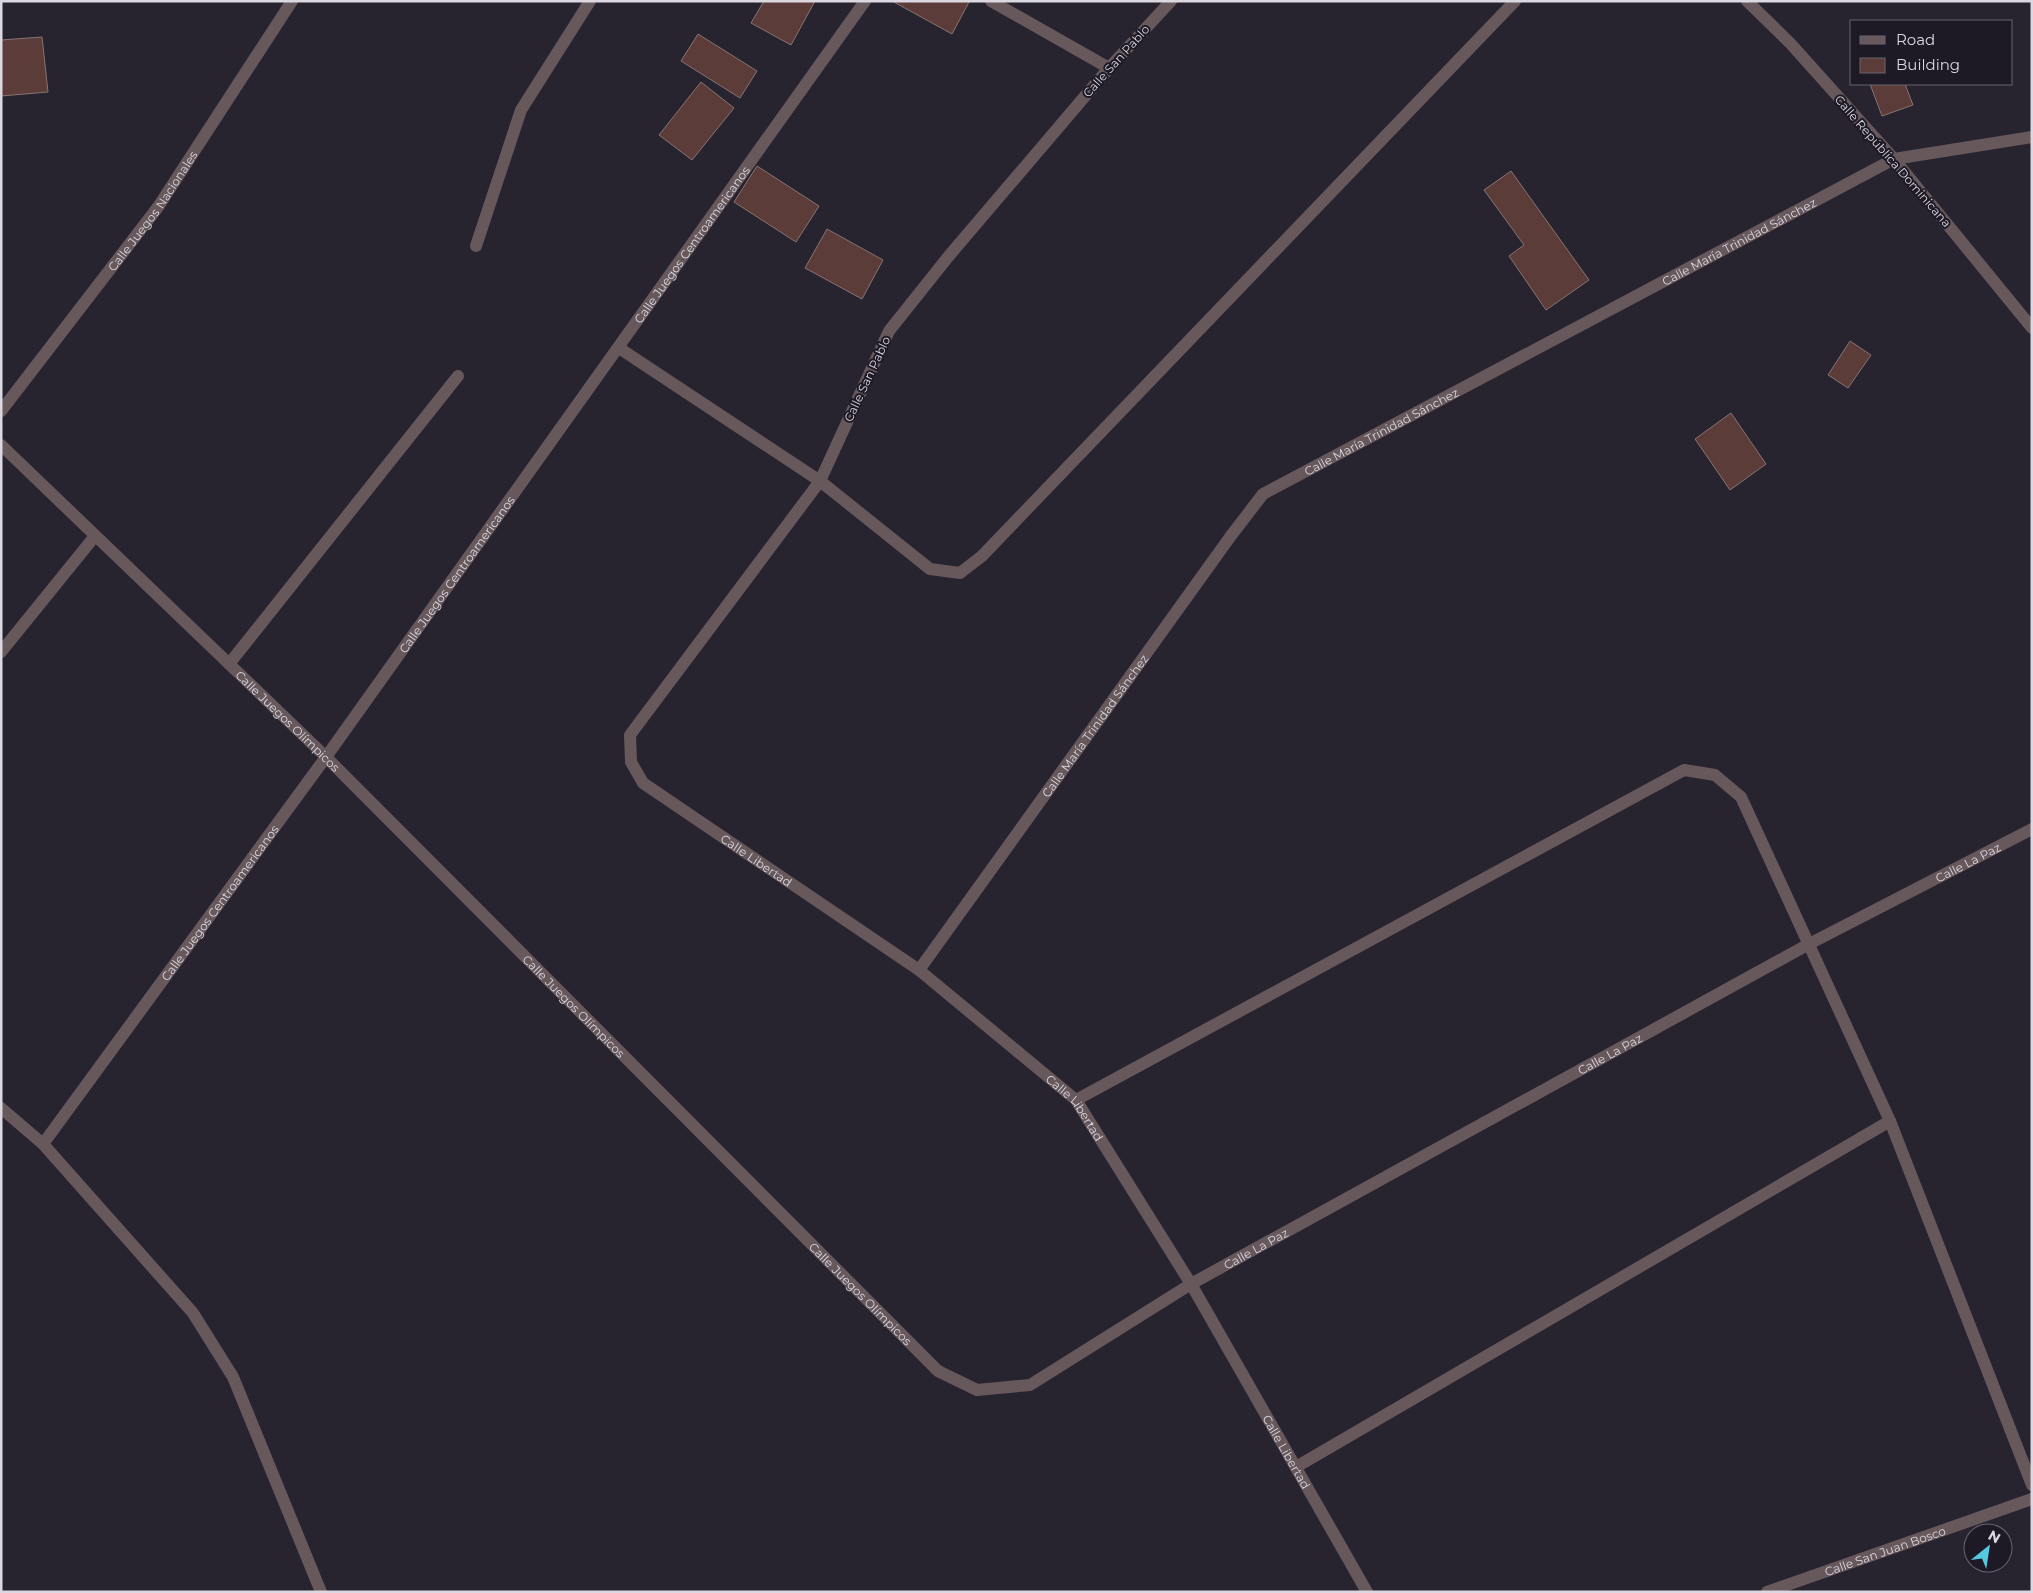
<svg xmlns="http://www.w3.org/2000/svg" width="2033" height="1593" viewBox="0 0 2033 1593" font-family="Montserrat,sans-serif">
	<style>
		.building { fill: #5c3c39; stroke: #877573 }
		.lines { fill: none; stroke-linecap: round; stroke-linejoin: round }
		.minor { stroke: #67585b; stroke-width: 12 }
		.tertiary { stroke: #67585b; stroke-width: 12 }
		.labels { text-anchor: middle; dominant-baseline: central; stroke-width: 4; stroke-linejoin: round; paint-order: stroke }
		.street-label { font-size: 12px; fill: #dbd8e1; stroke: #1d1925 }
	</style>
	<rect width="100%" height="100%" fill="#27232f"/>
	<g class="building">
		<polygon points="764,1 815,1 791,45 751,23"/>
		<polygon points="892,1 967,1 969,2 952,34"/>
		<polygon points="698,34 757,71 740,98 681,61"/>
		<polygon points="42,37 48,92 1,96 1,40"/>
		<polygon points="701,82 734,108 692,160 659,135"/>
		<polygon points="1870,84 1905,84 1913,105 1882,116"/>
		<polygon points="757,166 819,206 796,242 734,202"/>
		<polygon points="1511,171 1589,280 1546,310 1509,256 1524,245 1484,190"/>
		<polygon points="827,229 883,260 862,299 805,268"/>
		<polygon points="1850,341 1871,355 1848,388 1828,375"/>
		<polygon points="1731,413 1766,464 1730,490 1695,439"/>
	</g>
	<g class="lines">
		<g class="minor">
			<polyline points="991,1 1109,68"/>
			<path id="s1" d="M1171,1L1109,68L948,257L889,331L820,481L630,735L631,762L643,783L919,970L1076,1100L1191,1284L1367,1592"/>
			<polyline points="476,246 521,110 590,1"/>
			<polyline points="619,348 820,481 930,569 960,573 982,556 1515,1"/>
			<path id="s2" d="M1,411L158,207L292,1"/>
			<path id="s3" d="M1,445L326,757L938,1371L977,1390L1030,1385L1191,1284L1809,944L2032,829"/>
			<polyline points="1,652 95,536"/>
			<polyline points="229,664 458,376"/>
			<path id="s4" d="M919,970L1230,537L1263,494L1894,159L2032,328"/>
			<polyline points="1076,1100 1684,770 1715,775 1741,797 1890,1121 2032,1485"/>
			<polyline points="1,1108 43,1144 193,1313 233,1377 321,1592"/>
			<path id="s5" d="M43,1144L326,757L865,1"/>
			<polyline points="1296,1467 1890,1121"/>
			<path id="s6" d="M1767,1592L2032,1499"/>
		</g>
		<polyline class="tertiary" points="1747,1 1790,43 1894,159 2032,137"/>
	</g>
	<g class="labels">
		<g class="street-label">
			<text transform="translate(1116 61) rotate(-48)">Calle San Pablo</text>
			<text transform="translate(1893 161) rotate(49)">Calle República Dominicana</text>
			<text stroke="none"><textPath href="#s2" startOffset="251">Calle Juegos Nacionales</textPath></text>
			<text stroke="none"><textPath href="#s4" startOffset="1126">Calle María Trinidad Sánchez</textPath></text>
			<text stroke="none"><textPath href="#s5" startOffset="1109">Calle Juegos Centroamericanos</textPath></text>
			<text transform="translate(867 379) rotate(-65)">Calle San Pablo</text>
			<text stroke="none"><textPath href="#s4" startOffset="721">Calle María Trinidad Sánchez</textPath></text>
			<text stroke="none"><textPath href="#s5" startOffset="704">Calle Juegos Centroamericanos</textPath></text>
			<text stroke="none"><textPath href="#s3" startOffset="398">Calle Juegos Olímpicos</textPath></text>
			<text stroke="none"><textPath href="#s4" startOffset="301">Calle María Trinidad Sánchez</textPath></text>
			<text stroke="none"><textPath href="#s1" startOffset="1105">Calle Libertad</textPath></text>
			<text stroke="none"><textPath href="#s3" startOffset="2488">Calle La Paz</textPath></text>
			<text stroke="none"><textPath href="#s5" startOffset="299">Calle Juegos Centroamericanos</textPath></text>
			<text stroke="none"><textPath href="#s3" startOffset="802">Calle Juegos Olímpicos</textPath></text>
			<text stroke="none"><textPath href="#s3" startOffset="2082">Calle La Paz</textPath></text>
			<text stroke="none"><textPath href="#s1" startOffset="1510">Calle Libertad</textPath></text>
			<text stroke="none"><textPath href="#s3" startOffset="1678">Calle La Paz</textPath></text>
			<text stroke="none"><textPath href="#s3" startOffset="1208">Calle Juegos Olímpicos</textPath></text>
			<text stroke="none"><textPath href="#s1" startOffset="1915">Calle Libertad</textPath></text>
			<text stroke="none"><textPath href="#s6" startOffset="125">Calle San Juan Bosco</textPath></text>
		</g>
	</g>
	<rect width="2033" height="1593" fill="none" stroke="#dbd8e1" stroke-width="5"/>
	<rect x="1850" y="20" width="162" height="65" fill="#1d1925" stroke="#696570"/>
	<rect x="1860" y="36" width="25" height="8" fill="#67585b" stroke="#696570"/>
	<text x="1896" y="45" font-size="15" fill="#dbd8e1">Road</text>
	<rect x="1860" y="58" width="25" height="15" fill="#5c3c39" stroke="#696570"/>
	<text x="1896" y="70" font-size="15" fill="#dbd8e1">Building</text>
	<g transform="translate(1988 1548) rotate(30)"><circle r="24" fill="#1d1925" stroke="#696570"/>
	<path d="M0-4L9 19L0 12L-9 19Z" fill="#56c9e0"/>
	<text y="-8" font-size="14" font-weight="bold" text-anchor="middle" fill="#dbd8e1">N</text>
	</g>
</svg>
